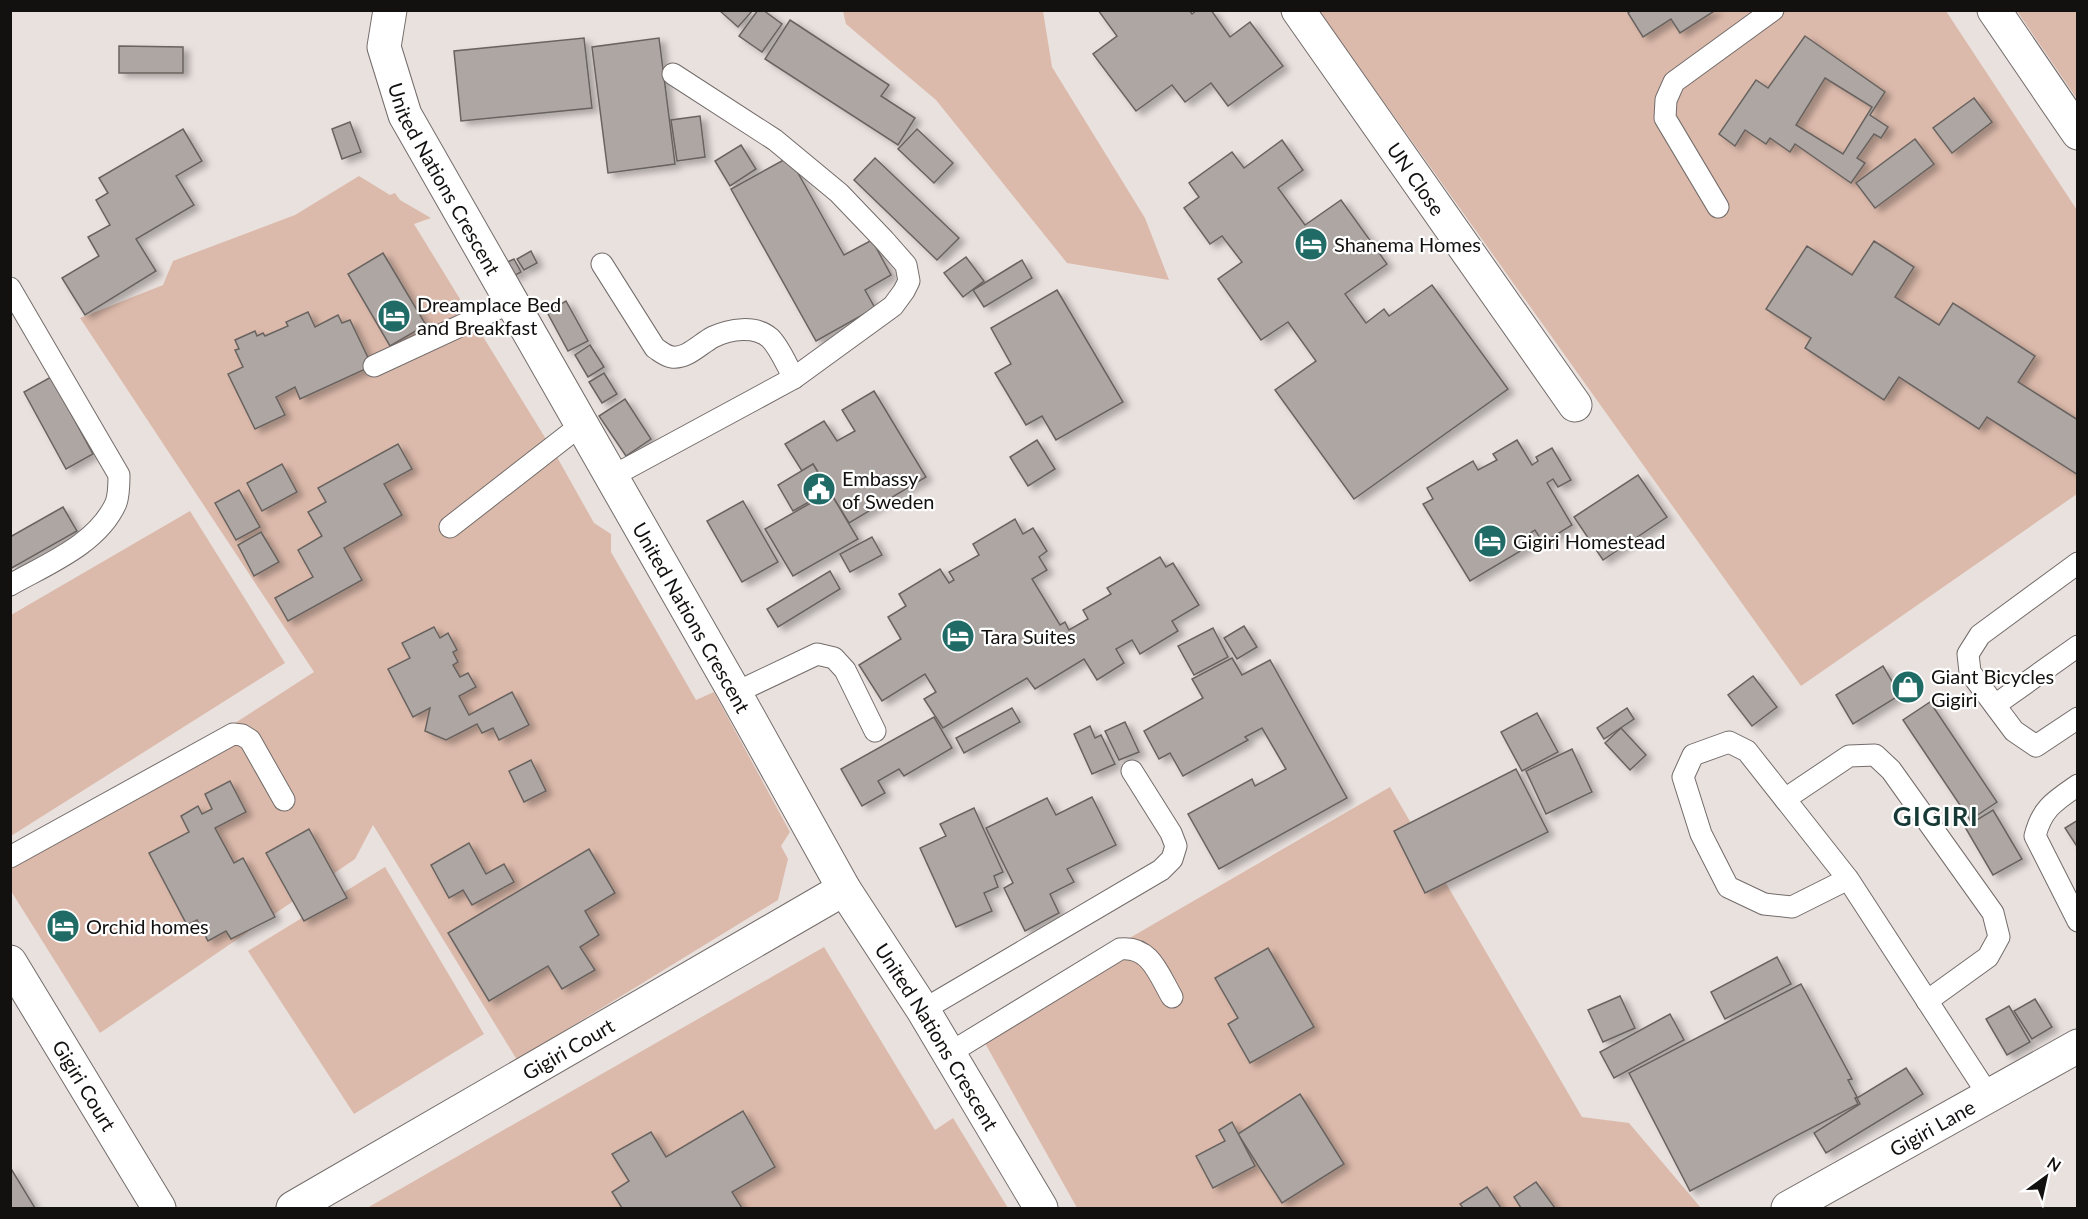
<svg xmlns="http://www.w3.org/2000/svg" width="2088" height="1219" viewBox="0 0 2088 1219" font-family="Lato,sans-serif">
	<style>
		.green { fill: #dcbaab }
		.building { fill: #ada6a3; stroke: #696360; stroke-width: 1.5; fill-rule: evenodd; filter: url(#shadow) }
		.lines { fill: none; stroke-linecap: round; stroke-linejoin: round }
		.lane-casing { stroke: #736c6a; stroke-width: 23 }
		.street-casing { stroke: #736c6a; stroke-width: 35 }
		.lane { stroke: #fff; stroke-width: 21 }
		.street { stroke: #fff; stroke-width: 33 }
		.labels { text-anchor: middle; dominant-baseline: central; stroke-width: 4.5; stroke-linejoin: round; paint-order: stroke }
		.street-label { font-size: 20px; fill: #131110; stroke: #fff }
		.poi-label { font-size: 20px; fill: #131110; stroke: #fff; text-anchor: start }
		.district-label { font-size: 26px; font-weight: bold; letter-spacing: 1.5px; fill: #173936; stroke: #fff }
	</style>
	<defs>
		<filter id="shadow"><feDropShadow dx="6" dy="4" stdDeviation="3" flood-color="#0004"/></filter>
	</defs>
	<rect width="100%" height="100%" fill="#e9e1de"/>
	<g class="green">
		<polygon points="843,11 1043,11 1052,67 1145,218 1169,280 1067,263 936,100 846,24"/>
		<polygon points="1319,11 1946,11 2077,210 2077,494 1801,686"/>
		<polygon points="2017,11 2077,11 2077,99"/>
		<polygon points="359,176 390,195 395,193 400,200 431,218 414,224 557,457 594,523 611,534 611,552 696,700 714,692 790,832 781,846 788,859 778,900 517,1060 373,825 355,859 100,1033 11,891 11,868 314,672 80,318 163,285 173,261 295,215"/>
		<polygon points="190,511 285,663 11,836 11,615"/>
		<polygon points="1390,787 1582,1117 1629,1123 1701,1208 1077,1208 976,1027"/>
		<polygon points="385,867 484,1034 354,1114 248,951"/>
		<polygon points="824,947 935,1130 953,1118 1008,1208 367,1208"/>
	</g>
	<g class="building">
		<polygon points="719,10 753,10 738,27"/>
		<polygon points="758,10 763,10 782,24 762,52 739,36"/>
		<polygon points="1098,10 1189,10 1192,14 1197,10 1211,10 1230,37 1250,22 1283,66 1228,106 1211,83 1185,102 1172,85 1136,111 1093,54 1117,36"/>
		<polygon points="1632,10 1716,10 1680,33 1671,19 1643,37 1628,13"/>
		<polygon points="790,20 889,85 881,96 915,118 898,145 765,59"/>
		<path d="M1805,36L1885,92L1870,115L1888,127L1881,138L1874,134L1857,158L1865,163L1851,183L1795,144L1790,152L1770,138L1766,144L1745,130L1735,146L1719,134L1756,80L1768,88ZM1825,78L1872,107L1843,154L1796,125Z"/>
		<polygon points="584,38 592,108 461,121 454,51"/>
		<polygon points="659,38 675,164 608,173 592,47"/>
		<polygon points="119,46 183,47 183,73 119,73"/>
		<polygon points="1974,98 1992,122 1952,153 1933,128"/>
		<polygon points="700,116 705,157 677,161 671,120"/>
		<polygon points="350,122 361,152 342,159 332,129"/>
		<polygon points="183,129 202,161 176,176 194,205 136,239 156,271 85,315 62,278 99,256 88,237 110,225 96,200 108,193 99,178"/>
		<polygon points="917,129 953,163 934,183 898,149"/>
		<polygon points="1915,139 1934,164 1875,208 1856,183"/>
		<polygon points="1282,140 1303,170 1278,188 1305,225 1341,200 1387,264 1345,294 1366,323 1384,309 1389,316 1432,285 1508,389 1354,499 1275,390 1316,361 1288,322 1261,340 1218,279 1242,262 1222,236 1210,244 1184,208 1199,197 1189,183 1232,152 1244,168"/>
		<polygon points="741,145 756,169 730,186 715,161"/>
		<polygon points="789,157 844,255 872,240 891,275 865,290 875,308 816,341 731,189"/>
		<polygon points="875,158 959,238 937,260 854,180"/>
		<polygon points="1874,241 1914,267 1895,297 1939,325 1953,303 2035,356 2018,382 2078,420 2078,475 1987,417 1979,429 1899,377 1884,400 1805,348 1811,338 1766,309 1807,246 1852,275"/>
		<polygon points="531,251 537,263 524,270 517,259"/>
		<polygon points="383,253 426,325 390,346 348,274"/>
		<polygon points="966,257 984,281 963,297 944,273"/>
		<polygon points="514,259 521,272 512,277 505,263"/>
		<polygon points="1022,260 1032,278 984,307 973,290"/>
		<polygon points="1057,290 1123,402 1056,440 1042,416 1026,425 995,373 1011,364 991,328"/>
		<polygon points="566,301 588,341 568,351 547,312"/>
		<polygon points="308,312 315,327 338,315 342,323 350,320 372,366 300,399 295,387 276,397 285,415 255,429 228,374 243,367 235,350 239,349 235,340 255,331 257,336 263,333 265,336 288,326 286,322"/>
		<polygon points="590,345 604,367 588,377 575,355"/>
		<polygon points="604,373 617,394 602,403 589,382"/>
		<polygon points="51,377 93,454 66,469 24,392"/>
		<polygon points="874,391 926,477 849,523 813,464 802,471 785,444 824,421 837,441 855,431 842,410"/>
		<polygon points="625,399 651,439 626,456 599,416"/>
		<polygon points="1037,440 1055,469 1028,486 1010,457"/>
		<polygon points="1517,440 1532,465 1538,461 1536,457 1552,448 1571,480 1558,487 1553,479 1547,483 1572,525 1543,543 1535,530 1524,537 1529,546 1470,581 1423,504 1433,499 1427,488 1473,461 1478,470 1497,460 1493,454"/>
		<polygon points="398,444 412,469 384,484 402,515 344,548 362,580 288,621 275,598 313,577 298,550 322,536 308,512 326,502 318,488"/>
		<polygon points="282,464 297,492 262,511 247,483"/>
		<polygon points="813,464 819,474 806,481 816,498 793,511 778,485"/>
		<polygon points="1638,475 1667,517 1603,560 1574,517"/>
		<polygon points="239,490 260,527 236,540 215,503"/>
		<polygon points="830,492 858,539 793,576 765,529"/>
		<polygon points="743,501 778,562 742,582 707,521"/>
		<polygon points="63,507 77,531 10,569 10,537"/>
		<polygon points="1015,519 1023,534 1033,528 1047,551 1039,557 1047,570 1032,579 1060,625 1065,622 1069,630 1088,619 1083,610 1111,594 1107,588 1160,557 1166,567 1173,563 1199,605 1172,621 1178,631 1140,654 1132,640 1116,649 1124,663 1097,680 1084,659 1035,689 1027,678 943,728 924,699 936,692 925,674 882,701 859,665 901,639 888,617 906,606 899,594 940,569 949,583 954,580 949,572 979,555 973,544"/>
		<polygon points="261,532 279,562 254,576 238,545"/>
		<polygon points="872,537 882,555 850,572 840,554"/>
		<polygon points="830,571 840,589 778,627 767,609"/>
		<polygon points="1244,626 1257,647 1237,659 1224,638"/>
		<polygon points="434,627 440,638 448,633 457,650 453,652 458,662 453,665 460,677 468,673 476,687 459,696 469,715 512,692 529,725 499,740 493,728 482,733 477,724 446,740 425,731 430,708 413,717 388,669 410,658 402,643"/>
		<polygon points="1213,628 1228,657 1194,675 1178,646"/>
		<polygon points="1232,658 1242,675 1270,660 1347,798 1219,869 1188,814 1252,779 1255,786 1286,769 1262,728 1245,737 1248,740 1183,776 1170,753 1159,759 1144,731 1203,698 1192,679"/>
		<polygon points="1883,666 1900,695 1853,724 1836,695"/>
		<polygon points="1753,676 1777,707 1752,726 1728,695"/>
		<polygon points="1930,702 1997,802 1970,820 1903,720"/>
		<polygon points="1012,708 1020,722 964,753 956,738"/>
		<polygon points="1627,708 1634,719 1604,739 1597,728"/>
		<polygon points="1537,713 1558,752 1522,771 1501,732"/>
		<polygon points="934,717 952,748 904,776 899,769 878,781 885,793 862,806 841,769"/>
		<polygon points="1125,722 1139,752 1119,760 1105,731"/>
		<polygon points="1090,726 1095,738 1101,735 1115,764 1092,774 1074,734"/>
		<polygon points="1621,728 1646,755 1630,770 1605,743"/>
		<polygon points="1572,749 1592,792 1546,814 1526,771"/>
		<polygon points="531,760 546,791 524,802 509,771"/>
		<polygon points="1516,769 1548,832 1425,893 1394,831"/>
		<polygon points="230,781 246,812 215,828 234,863 243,858 275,917 231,939 226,931 208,941 197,920 187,925 149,853 189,832 181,816 198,806 202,814 212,809 205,794"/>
		<polygon points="1092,797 1116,845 1067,869 1074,882 1050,894 1059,913 1025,931 1004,888 1013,883 986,828 1047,798 1056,815"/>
		<polygon points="974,808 1003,872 994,876 998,887 984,893 992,911 956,927 920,848 946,836 940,824"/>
		<polygon points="1993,810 2022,859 1993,875 1965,827"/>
		<polygon points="2078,820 2078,848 2065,828"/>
		<polygon points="309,829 347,898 304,921 266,853"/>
		<polygon points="469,843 486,874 504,864 514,882 472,905 463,890 449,898 431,865"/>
		<polygon points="589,849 615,893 585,911 599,935 580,947 595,970 562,989 548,966 489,1001 448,933"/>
		<polygon points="1268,948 1314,1027 1250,1063 1228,1024 1238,1018 1215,978"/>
		<polygon points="1777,957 1791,984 1725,1019 1711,992"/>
		<polygon points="1801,984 1852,1079 1848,1080 1857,1097 1855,1098 1858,1104 1690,1191 1629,1073"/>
		<polygon points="1620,996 1635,1028 1603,1042 1588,1010"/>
		<polygon points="2035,999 2052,1027 2032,1039 2014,1011"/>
		<polygon points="2009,1006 2030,1042 2007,1055 1986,1019"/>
		<polygon points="1670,1014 1684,1040 1614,1078 1600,1052"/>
		<polygon points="1906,1068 1923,1094 1826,1153 1814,1133 1860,1104 1857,1098"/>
		<polygon points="1300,1094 1344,1164 1282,1203 1238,1134"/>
		<polygon points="743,1111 775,1167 732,1192 742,1208 622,1208 612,1192 629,1181 612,1154 651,1132 666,1157"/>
		<polygon points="1232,1122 1255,1166 1213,1188 1196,1156 1225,1141 1219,1130"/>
		<polygon points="10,1167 35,1208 10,1208"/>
		<polygon points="1536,1182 1555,1208 1521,1208 1514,1197"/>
		<polygon points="1487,1187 1501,1208 1463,1208 1460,1204"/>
	</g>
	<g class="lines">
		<g class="lane-casing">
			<g id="lane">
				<polyline points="1718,207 1665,118 1666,100 1674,82 1773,10"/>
				<path d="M602,264L655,348C660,351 665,356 672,357C687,359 700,344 713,337C730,329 755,325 770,338C780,348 787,366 794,378"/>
				<path d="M10,288L119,475C119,484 119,495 116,503C98,544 47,564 10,585"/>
				<polyline points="374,366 512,302"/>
				<polyline points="611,477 794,378 893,306 904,291 909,281 906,265 884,240 839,193 775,140 673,74"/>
				<polyline points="450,527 581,425"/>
				<polyline points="2078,563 1980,635 1968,654 1970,672 2014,731 2036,746 2078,718"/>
				<polyline points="735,693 817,654 834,658 845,670 875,731"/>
				<polyline points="1995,705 2078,646"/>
				<path d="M2078,785C2055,801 2042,808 2035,836L2078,921"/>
				<polyline points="1785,799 1849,756 1875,755 1891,770 1993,913 1999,937 1988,957 1927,1001"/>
				<polyline points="10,857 233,734 242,735 250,740 284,800"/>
				<polyline points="1848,879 1792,907 1764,904 1728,887 1701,834 1683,777 1693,755 1729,742 1747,751 1848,879 1989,1096"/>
				<polyline points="923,1010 1161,870 1172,859 1176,846 1171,833 1132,771"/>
				<path d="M948,1054L1120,949C1150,945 1159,975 1172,997"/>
			</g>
		</g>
		<g class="street-casing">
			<g id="street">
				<path id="s1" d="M390,10L384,47L405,115L735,693L844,889L923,1010L1041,1208"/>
				<path id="s2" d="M1298,10L1575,405"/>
				<polyline points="1994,10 2078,133"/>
				<path id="s3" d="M10,962L159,1208"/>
				<path id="s4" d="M293,1208L844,889"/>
				<path id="s5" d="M1788,1208L2078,1046"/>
			</g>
		</g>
		<use href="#lane" class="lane"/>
		<use href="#street" class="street"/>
	</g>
	<defs>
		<g id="hotel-disc" transform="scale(1.725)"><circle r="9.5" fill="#216b66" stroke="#fff"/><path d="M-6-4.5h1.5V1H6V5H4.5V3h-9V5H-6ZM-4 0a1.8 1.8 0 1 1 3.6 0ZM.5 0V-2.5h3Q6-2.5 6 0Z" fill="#fff"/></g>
		<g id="civic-disc" transform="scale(1.725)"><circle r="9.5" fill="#216b66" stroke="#fff"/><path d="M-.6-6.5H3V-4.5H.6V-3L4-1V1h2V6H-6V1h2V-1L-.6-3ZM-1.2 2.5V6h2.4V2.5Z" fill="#fff"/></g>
		<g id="shop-disc" transform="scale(1.725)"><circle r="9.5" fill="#216b66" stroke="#fff"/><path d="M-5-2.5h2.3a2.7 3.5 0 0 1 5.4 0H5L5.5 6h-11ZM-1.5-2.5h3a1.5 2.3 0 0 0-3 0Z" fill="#fff"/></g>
	</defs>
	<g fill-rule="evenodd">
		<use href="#hotel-disc" x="1311" y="244"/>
		<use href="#hotel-disc" x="394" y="316"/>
		<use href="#civic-disc" x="819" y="489"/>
		<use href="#hotel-disc" x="1490" y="541"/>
		<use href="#hotel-disc" x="958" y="636"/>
		<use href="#shop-disc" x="1908" y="687"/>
		<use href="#hotel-disc" x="63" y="926"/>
	</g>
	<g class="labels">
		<g class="street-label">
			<text stroke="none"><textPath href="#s1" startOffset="183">United Nations Crescent</textPath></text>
			<text stroke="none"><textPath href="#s2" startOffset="206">UN Close</textPath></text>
			<text stroke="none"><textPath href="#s1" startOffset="687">United Nations Crescent</textPath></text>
			<text stroke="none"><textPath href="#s1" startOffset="1173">United Nations Crescent</textPath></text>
			<text stroke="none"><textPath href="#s4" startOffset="318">Gigiri Court</textPath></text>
			<text stroke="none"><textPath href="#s3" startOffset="144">Gigiri Court</textPath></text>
			<text stroke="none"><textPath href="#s5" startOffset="165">Gigiri Lane</textPath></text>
		</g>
		<g class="poi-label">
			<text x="1334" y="244">Shanema Homes</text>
			<text x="417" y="304">Dreamplace Bed<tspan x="417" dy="23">and Breakfast</tspan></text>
			<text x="842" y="478">Embassy<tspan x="842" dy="23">of Sweden</tspan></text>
			<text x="1513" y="541">Gigiri Homestead</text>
			<text x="981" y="636">Tara Suites</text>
			<text x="1931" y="676">Giant Bicycles<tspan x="1931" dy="23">Gigiri</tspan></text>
			<text x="86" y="926">Orchid homes</text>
		</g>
		<g class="district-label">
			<text x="1936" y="816">GIGIRI</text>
		</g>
	</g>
	<rect width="2088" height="1219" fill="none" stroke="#131110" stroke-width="24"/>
	<g transform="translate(2046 1177) rotate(33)" stroke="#ffffff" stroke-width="4.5" paint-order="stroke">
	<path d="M0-4.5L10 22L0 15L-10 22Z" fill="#131110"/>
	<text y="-9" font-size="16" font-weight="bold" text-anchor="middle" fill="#131110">N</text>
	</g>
</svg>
